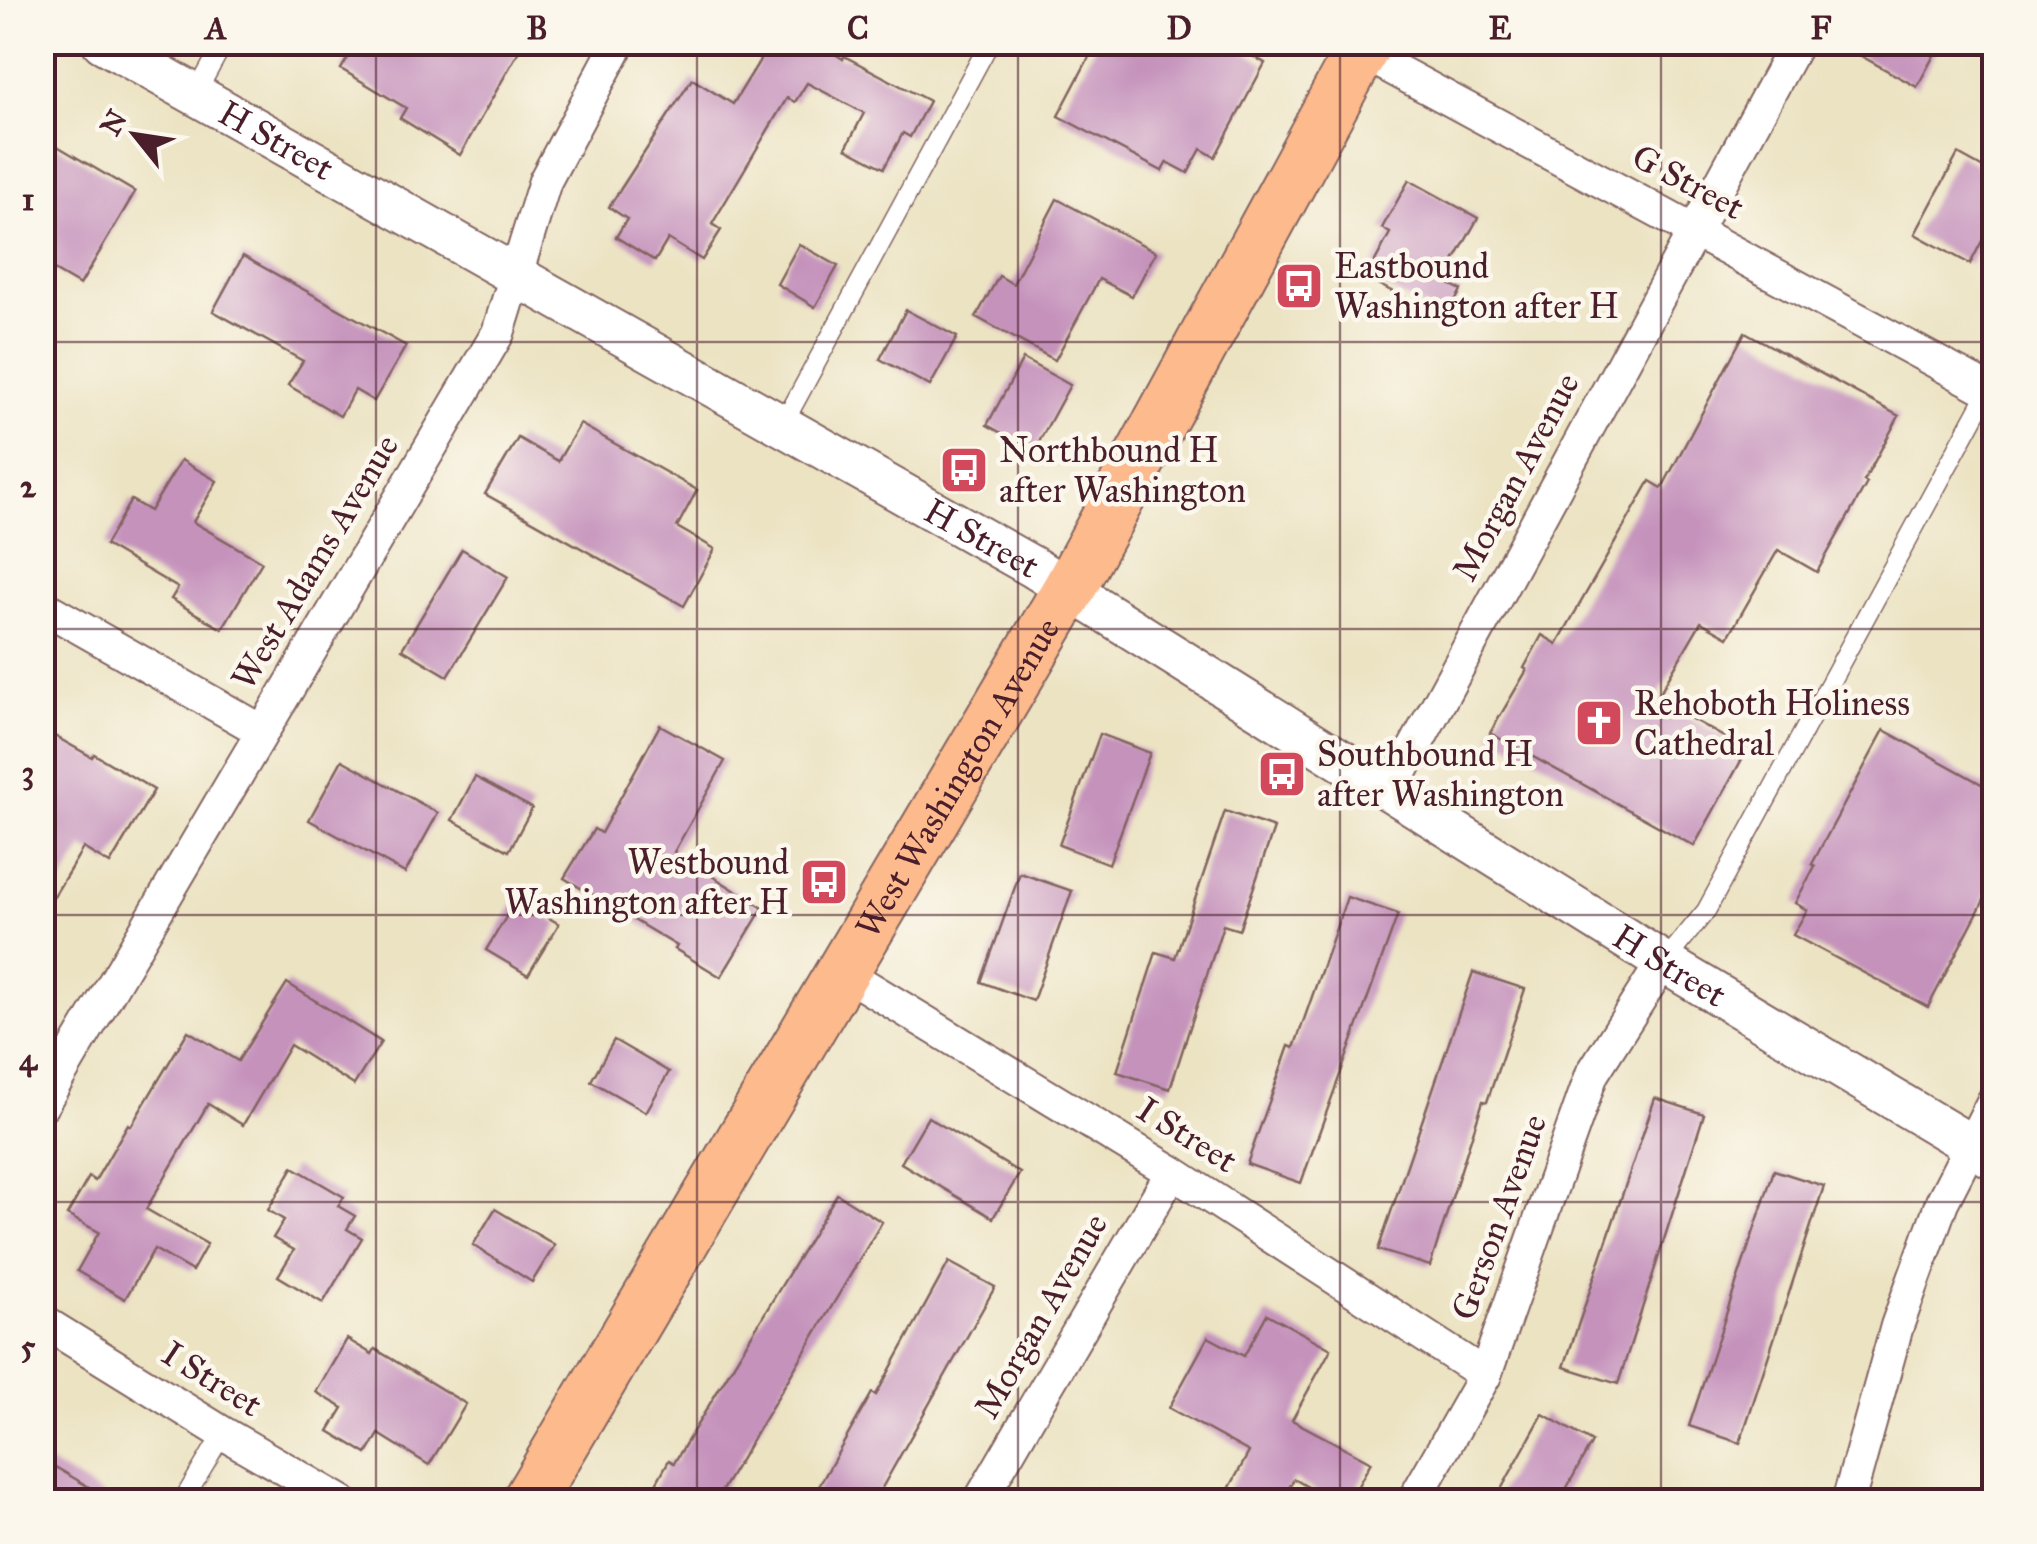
<svg xmlns="http://www.w3.org/2000/svg" width="2037" height="1544" viewBox="0 0 2037 1544" font-family="'IM FELL Great Primer',serif">
	<style>
		.building { fill: #c592bc }
		.lines { fill: none; stroke-linecap: round; stroke-linejoin: round }
		.service-casing { stroke: #836460; stroke-width: 21 }
		.minor-casing { stroke: #836460; stroke-width: 36 }
		.tertiary-casing { stroke: #836460; stroke-width: 44 }
		.primary-casing { stroke: #836460; stroke-width: 56 }
		.service { stroke: #fff; stroke-width: 18 }
		.minor { stroke: #fff; stroke-width: 32 }
		.tertiary { stroke: #fff; stroke-width: 40 }
		.primary { stroke: #fcba8d; stroke-width: 52 }
		.grid { fill: none; stroke: #4a1f2b; stroke-width: 2.5; stroke-opacity: 0.55 }
		.labels { text-anchor: middle; dominant-baseline: central; stroke-width: 9; stroke-linejoin: round; paint-order: stroke }
		.street-label { font-size: 35px; fill: #4a1f2b; stroke: #fbf7ec }
		.poi-label { font-size: 35px; fill: #4a1f2b; stroke: #fbf7ec; text-anchor: start }
		.neatline { fill: none; stroke: #4a1f2b; stroke-width: 4 }
		.grid-label { font-size: 32px; text-anchor: middle; font-weight: bold; fill: #4a1f2b }
	</style>
	<rect width="100%" height="100%" fill="#fbf7ec"/>
	<filter id="ink" filterUnits="userSpaceOnUse"><feTurbulence type="fractalNoise" baseFrequency=".01" numOctaves="2"/><feDisplacementMap in="SourceGraphic" scale="20" xChannelSelector="R" yChannelSelector="G"/><feConvolveMatrix kernelMatrix="1 2 1 2 8 2 1 2 1" color-interpolation-filters="sRGB"/></filter>
	<filter id="wash" filterUnits="userSpaceOnUse"><feTurbulence type="fractalNoise" baseFrequency=".0048" numOctaves="4" result="noise"/><feDisplacementMap in="SourceGraphic" scale="40" xChannelSelector="R" yChannelSelector="G"/><feGaussianBlur stdDeviation="2.25" result="paint"/><feColorMatrix in="noise" values="0 0 0 0 0 0 0 0 0 0 0 0 0 0 0 0 0 1.4 0 .05"/><feComposite in="paint" operator="in"/></filter>
	<g filter="url(#wash)">
		<rect width="100%" height="100%" fill="#ece3c3"/>
		<g id="blocks">
			<g class="building">
				<polygon points="357,42 524,42 460,155 400,118 406,108 341,69"/>
				<polygon points="771,42 816,42 843,59 844,56 929,101 910,137 903,133 884,168 846,148 864,113 807,83 795,102 787,98 712,224 721,230 702,260 668,239 655,261 616,237 627,219 609,207 692,79 733,104"/>
				<polygon points="1097,42 1227,42 1265,63 1215,157 1201,149 1188,173 1167,162 1162,171 1058,116"/>
				<polygon points="1836,42 1941,42 1917,87"/>
				<polygon points="42,137 135,192 80,285 42,263"/>
				<polygon points="1958,154 1994,174 1994,218 1970,264 1915,234"/>
				<polygon points="1409,180 1478,218 1443,281 1461,290 1446,319 1366,278 1390,233 1382,228"/>
				<polygon points="1057,199 1156,252 1132,296 1099,279 1055,360 976,317 999,276 1013,284"/>
				<polygon points="799,244 838,266 815,307 777,284"/>
				<polygon points="243,256 406,346 374,401 355,390 340,416 288,385 303,361 213,311"/>
				<polygon points="906,310 957,337 930,386 880,359"/>
				<polygon points="1745,332 1899,416 1864,481 1867,483 1817,572 1778,550 1728,637 1701,622 1656,699 1747,750 1694,846 1490,733 1527,670 1524,668 1542,635 1557,644 1650,481 1662,488"/>
				<polygon points="1023,359 1070,385 1034,451 987,425"/>
				<polygon points="580,424 697,490 677,527 715,549 684,606 485,494 518,438 558,461"/>
				<polygon points="181,460 217,481 193,522 262,562 222,629 171,599 178,588 105,545 131,500 150,511"/>
				<polygon points="462,549 508,577 448,676 402,649"/>
				<polygon points="660,725 725,761 674,852 763,908 721,977 675,949 677,946 564,878 594,829 601,833"/>
				<polygon points="42,729 92,757 94,754 154,790 110,864 83,848 42,916"/>
				<polygon points="1884,730 1994,791 1994,881 1928,1007 1793,935 1807,910 1795,903 1815,866 1812,864"/>
				<polygon points="1100,734 1150,753 1109,864 1059,845"/>
				<polygon points="342,760 438,813 405,873 309,820"/>
				<polygon points="475,777 532,808 509,851 452,820"/>
				<polygon points="1225,811 1274,828 1239,930 1223,925 1170,1089 1117,1072 1156,952 1175,958"/>
				<polygon points="1020,873 1072,891 1033,1001 981,982"/>
				<polygon points="1347,897 1398,914 1301,1183 1247,1164 1289,1046 1294,1048"/>
				<polygon points="517,899 559,924 528,975 486,950"/>
				<polygon points="1473,972 1525,989 1487,1102 1483,1101 1430,1266 1378,1250"/>
				<polygon points="287,983 381,1042 354,1085 290,1045 243,1125 208,1104 146,1209 207,1244 192,1271 154,1249 125,1299 77,1271 99,1232 67,1215 89,1177 95,1181 128,1124 131,1126 188,1031 238,1061"/>
				<polygon points="614,1040 669,1072 646,1112 591,1081"/>
				<polygon points="1655,1098 1704,1114 1618,1384 1564,1367"/>
				<polygon points="928,1117 1020,1173 993,1218 901,1163"/>
				<polygon points="293,1167 344,1197 338,1206 355,1216 347,1229 362,1238 323,1303 278,1276 294,1250 273,1238 284,1220 268,1210"/>
				<polygon points="1774,1170 1824,1186 1740,1443 1689,1426"/>
				<polygon points="837,1194 882,1222 715,1502 646,1502 669,1460 674,1463"/>
				<polygon points="495,1209 555,1245 532,1282 473,1245"/>
				<polygon points="949,1262 995,1287 874,1502 810,1502 872,1393 876,1395"/>
				<polygon points="1267,1314 1331,1349 1292,1420 1371,1462 1349,1502 1334,1502 1294,1479 1281,1502 1222,1502 1249,1452 1169,1408 1208,1337 1244,1356"/>
				<polygon points="347,1339 372,1354 375,1349 466,1404 429,1465 379,1434 367,1454 329,1431 343,1408 316,1392"/>
				<polygon points="1543,1414 1592,1442 1559,1502 1494,1502"/>
				<polygon points="42,1459 114,1502 42,1502"/>
			</g>
		</g>
	</g>
	<g filter="url(#ink)">
		<use href="#blocks" fill-opacity="0" stroke="#836460" stroke-width="2.5"/>
		<g class="lines">
			<g class="service-casing">
				<g id="service">
					<polyline points="195,95 224,42"/>
					<polyline points="782,426 990,42"/>
					<polyline points="1664,962 1706,911 1989,390"/>
					<polyline points="182,1502 223,1433"/>
				</g>
			</g>
			<g class="minor-casing">
				<g id="minor">
					<polyline points="1347,44 1994,393"/>
					<polyline points="42,606 262,731"/>
					<polyline points="1391,791 1797,42"/>
					<polyline points="841,971 1172,1172 1485,1375"/>
					<polyline points="42,1105 498,333 545,181 619,42"/>
					<polyline points="42,1321 223,1433 342,1502"/>
					<polyline points="979,1502 1172,1172"/>
					<polyline points="1413,1502 1485,1375 1592,1074 1663,962"/>
					<polyline points="1848,1502 1897,1326 1942,1202 1994,1100"/>
				</g>
			</g>
			<g class="tertiary-casing">
				<g id="tertiary">
					<path id="s1" d="M102,42L1033,567L1663,962L1994,1159"/>
				</g>
			</g>
			<g class="primary-casing">
				<g id="primary">
					<path id="s2" d="M528,1502L1069,589L1366,42"/>
				</g>
			</g>
			<use href="#service" class="service"/>
			<use href="#minor" class="minor"/>
			<use href="#tertiary" class="tertiary"/>
			<use href="#primary" class="primary"/>
		</g>
	</g>
	<path class="grid" d="M376,42V1502M697,42V1502M1018,42V1502M1340,42V1502M1661,42V1502M42,342H1994M42,629H1994M42,915H1994M42,1202H1994"/>
	<defs>
		<g id="bus-square" transform="scale(2.5)"><rect x="-9" y="-9" width="18" height="18" rx="4" fill="#d1495b" stroke="#fbf7ec"/><path d="M-5-6H5V4H4V6H2V4H-2V6H-4V4H-5ZM-3.5-4V0h7V-4ZM-3.5 1.2v1.5H-2V1.2ZM2 1.2v1.5H3.5V1.2Z" fill="#fff"/></g>
		<g id="church-square" transform="scale(2.5)"><rect x="-9" y="-9" width="18" height="18" rx="4" fill="#d1495b" stroke="#fbf7ec"/><path d="M-1.2-6h2.4v3.5h3.3v2.4h-3.3V6h-2.4V-.1h-3.3v-2.4h3.3Z" fill="#fff"/></g>
	</defs>
	<g fill-rule="evenodd">
		<use href="#bus-square" x="1299" y="286"/>
		<use href="#bus-square" x="964" y="470"/>
		<use href="#church-square" x="1599" y="723"/>
		<use href="#bus-square" x="1282" y="774"/>
		<use href="#bus-square" x="824" y="882"/>
	</g>
	<g class="labels">
		<g class="street-label">
			<text stroke="none"><textPath href="#s1" startOffset="200">H Street</textPath></text>
			<text transform="translate(1688 182) rotate(28)">G Street</text>
			<text transform="translate(1516 477) rotate(-62)">Morgan Avenue</text>
			<text stroke="none"><textPath href="#s1" startOffset="1010">H Street</textPath></text>
			<text transform="translate(315 562) rotate(-59)">West Adams Avenue</text>
			<text stroke="none"><textPath href="#s2" startOffset="842">West Washington Avenue</textPath></text>
			<text stroke="none"><textPath href="#s1" startOffset="1820">H Street</textPath></text>
			<text transform="translate(1187 1135) rotate(32)">I Street</text>
			<text transform="translate(1499 1217) rotate(-70)">Gerson Avenue</text>
			<text transform="translate(1041 1316) rotate(-60)">Morgan Avenue</text>
			<text transform="translate(212 1379) rotate(32)">I Street</text>
		</g>
		<g class="poi-label">
			<text x="1334" y="266">Eastbound<tspan x="1334" dy="40">Washington after H</tspan></text>
			<text x="999" y="450">Northbound H<tspan x="999" dy="40">after Washington</tspan></text>
			<text x="1634" y="703">Rehoboth Holiness<tspan x="1634" dy="40">Cathedral</tspan></text>
			<text x="1317" y="754">Southbound H<tspan x="1317" dy="40">after Washington</tspan></text>
			<text x="789" y="862" text-anchor="end">Westbound<tspan x="789" dy="40">Washington after H</tspan></text>
		</g>
	</g>
	<rect width="2037" height="1544" fill="none" stroke="#fbf7ec" stroke-width="110"/>
	<g transform="translate(135 135) rotate(300)" stroke="#fbf7ec" stroke-width="8" paint-order="stroke">
	<path d="M0-8L18 38L0 25L-18 38Z" fill="#4a1f2b"/>
	<text y="-15" font-size="28" font-weight="bold" text-anchor="middle" fill="#4a1f2b">N</text>
	</g>
	<rect x="55" y="55" width="1927" height="1434" class="neatline"/>
	<g class="grid-label">
		<text x="216" y="39">A</text>
		<text x="537" y="39">B</text>
		<text x="858" y="39">C</text>
		<text x="1179" y="39">D</text>
		<text x="1500" y="39">E</text>
		<text x="1821" y="39">F</text>
		<text x="28" y="210">1</text>
		<text x="28" y="497">2</text>
		<text x="28" y="783">3</text>
		<text x="28" y="1070">4</text>
		<text x="28" y="1357">5</text>
	</g>
</svg>
